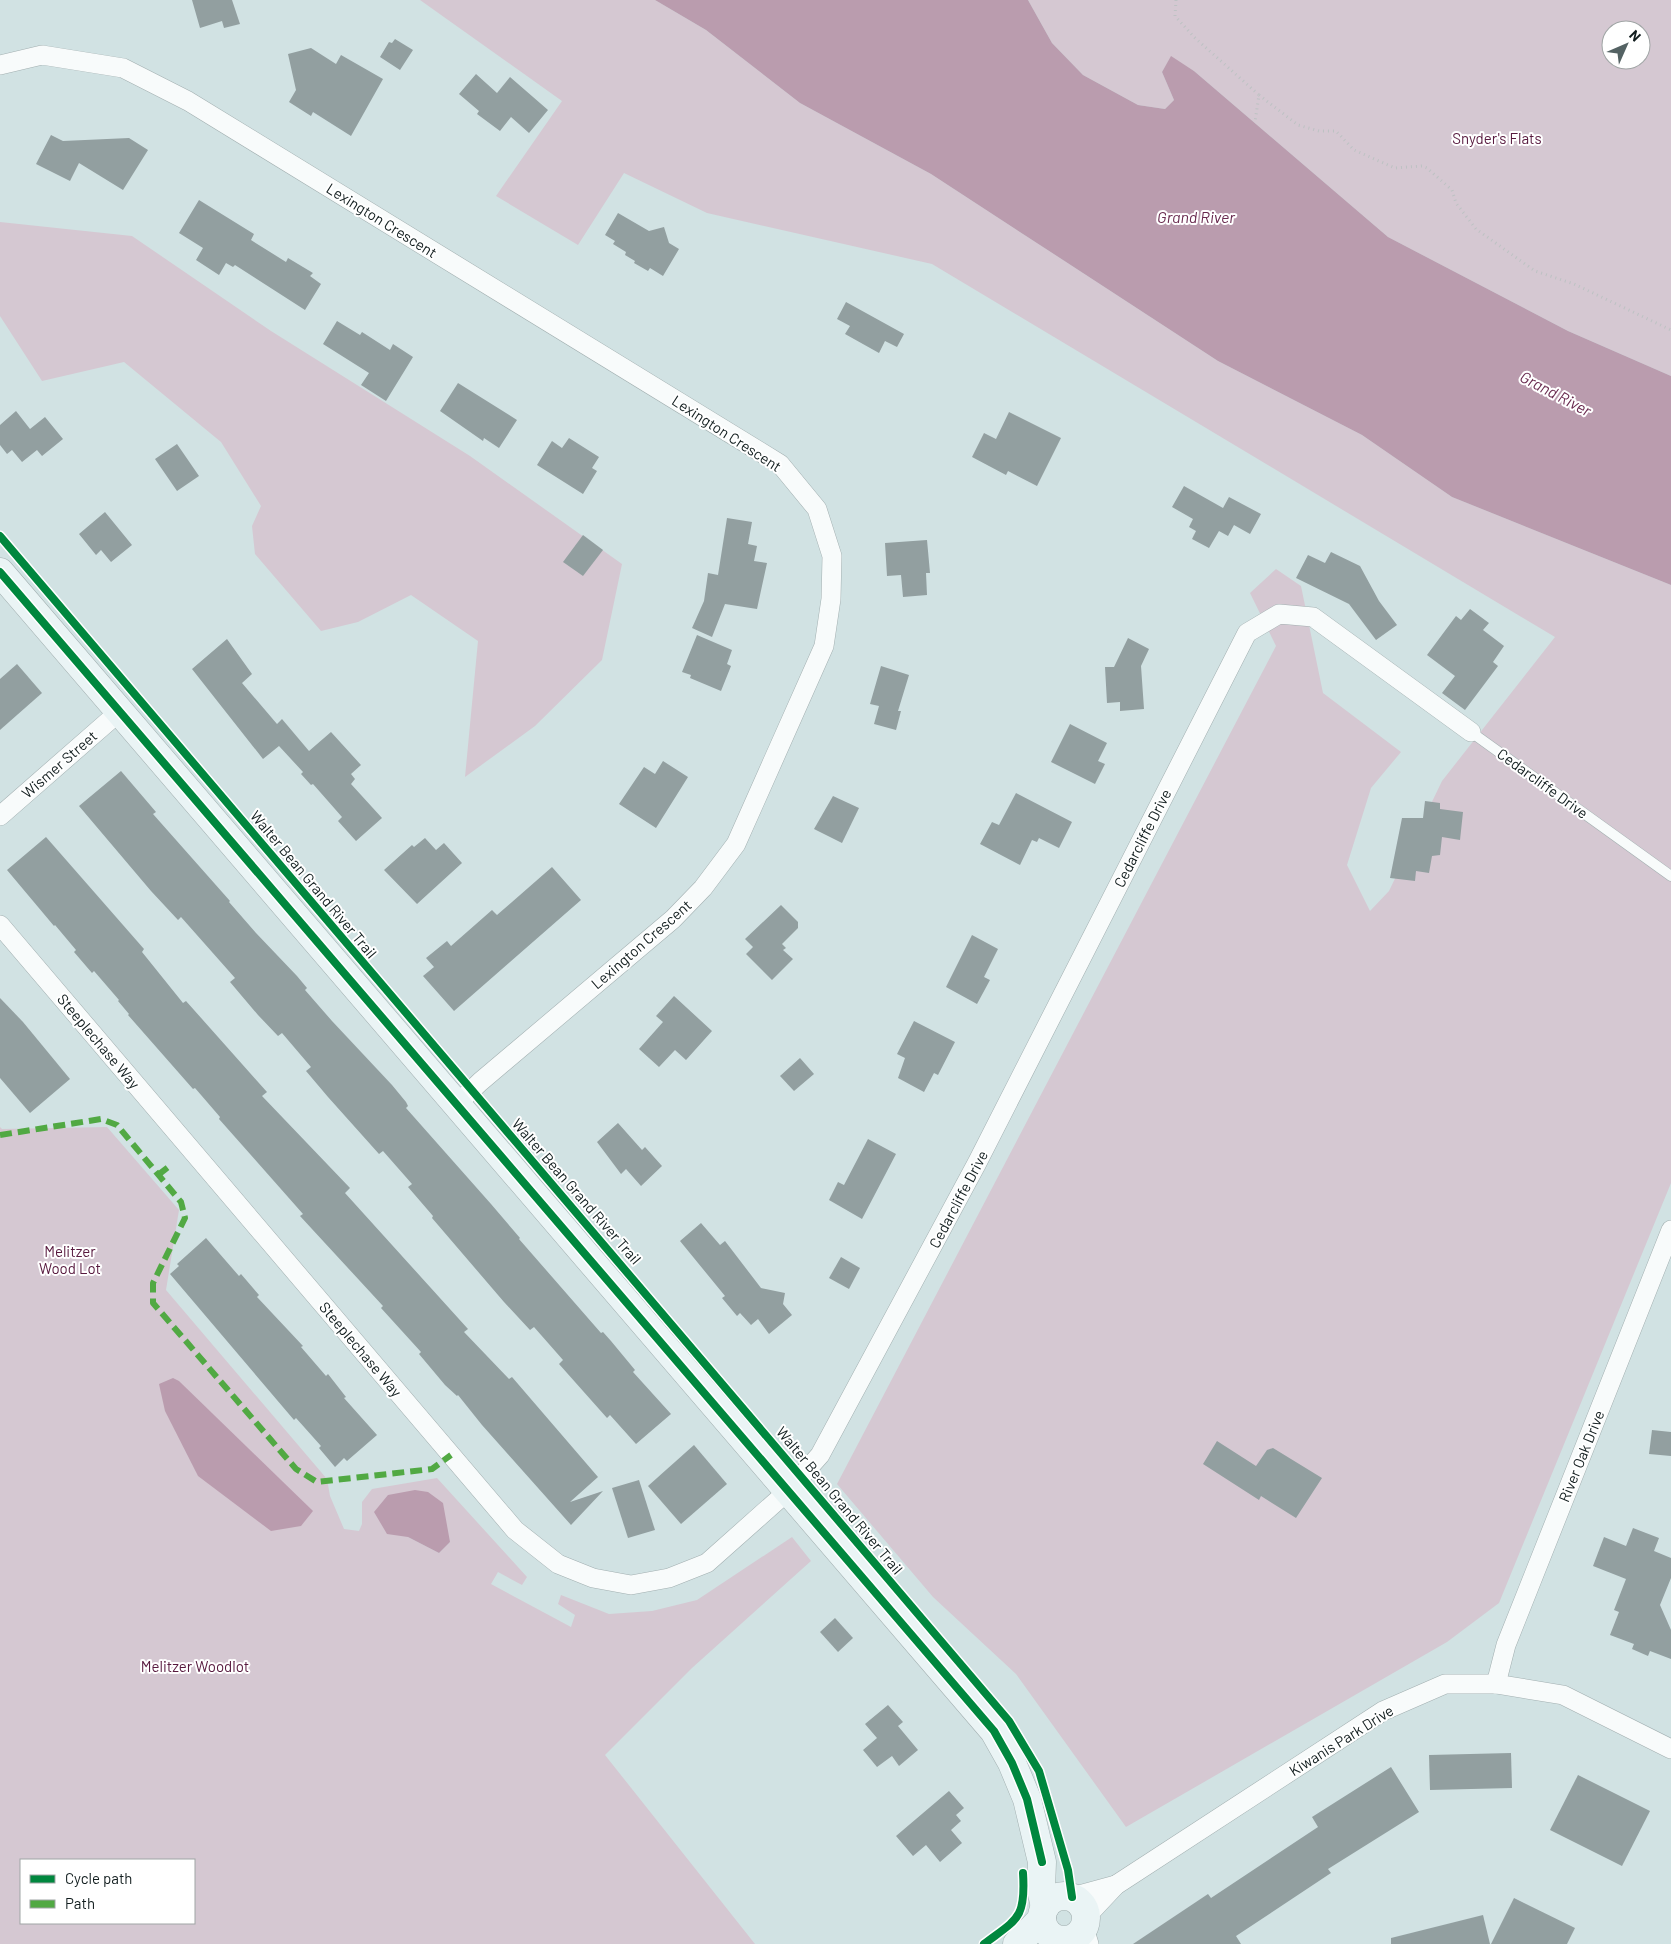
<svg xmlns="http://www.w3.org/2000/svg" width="1671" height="1944" viewBox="0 0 1671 1944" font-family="Barlow,sans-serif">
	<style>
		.green { fill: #d5c8d2; fill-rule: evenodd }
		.water { fill: #ba9cae }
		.building { fill: #929fa0 }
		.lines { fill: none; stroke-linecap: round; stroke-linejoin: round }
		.lane-casing { stroke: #a2afb0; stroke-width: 11 }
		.street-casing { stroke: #a2afb0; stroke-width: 20 }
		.secondary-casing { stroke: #a2afb0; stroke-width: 29 }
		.path { stroke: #bdc2c3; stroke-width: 3; stroke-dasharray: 1 4; stroke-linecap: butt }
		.lane { stroke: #f8fbfb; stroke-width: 10 }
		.street { stroke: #f8fbfb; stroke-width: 19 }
		.secondary { stroke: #eaf4f5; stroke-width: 28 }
		.quiet { stroke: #51a943; stroke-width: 6; stroke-dasharray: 12 6; stroke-linecap: butt }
		.cycleway-casing { stroke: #fff; stroke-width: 11 }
		.cycleway { stroke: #00873e; stroke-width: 8 }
		.labels { text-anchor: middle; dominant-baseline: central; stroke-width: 4; stroke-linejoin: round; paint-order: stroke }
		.park-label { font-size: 15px; fill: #57193e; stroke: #fff }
		.street-label { font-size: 15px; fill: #111d1e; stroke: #fff }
		.water-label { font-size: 16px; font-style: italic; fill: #692a4f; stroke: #fff }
	</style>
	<rect width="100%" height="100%" fill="#d1e2e3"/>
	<g class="green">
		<polygon points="420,0 655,0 706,30 800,103 931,174 1218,361 1362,435 1452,497 1671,585 1671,1183 1499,1603 1447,1642 1126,1827 1016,1674 933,1597 837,1484 1276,646 1250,593 1276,569 1301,586 1323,693 1401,752 1371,788 1347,865 1370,911 1389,891 1442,781 1555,637 932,264 707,213 624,173 578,245 496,196 562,101"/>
		<path d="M1028,0H1671V376L1568,331L1388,237L1194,71L1171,57L1162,72L1174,100L1165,109L1138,105L1083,75L1052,43ZM1611,30H1641V60H1611Z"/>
		<polygon points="0,222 132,236 271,331 470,456 622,564 602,660 535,726 465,777 478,641 411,595 358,622 321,631 255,554 252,526 261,506 221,442 124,362 42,381 0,316"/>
		<path d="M0,1127L2,1129L107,1127L179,1210L166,1290L327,1479L330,1496L344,1529L359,1531L362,1524V1502L372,1489L437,1478L527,1577L522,1585L498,1572L491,1584L571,1627L575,1615L558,1604L561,1595L609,1614L652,1611L697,1600L792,1537L811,1561L692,1668L605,1755L755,1944H0ZM408,1537L450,1542L439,1553ZM21,1860H194V1923H21Z"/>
	</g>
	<g class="water">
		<polygon points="655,0 1028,0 1052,43 1083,75 1138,105 1165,109 1174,100 1162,72 1171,56 1194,71 1388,237 1568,331 1671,376 1671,585 1452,497 1362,435 1218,361 931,174 800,103 706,30"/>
		<polygon points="173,1378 179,1381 313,1511 301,1526 271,1531 198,1476 165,1411 159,1384"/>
		<polygon points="415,1490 428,1492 443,1503 450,1542 439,1553 408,1537 387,1534 374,1512 388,1495"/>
	</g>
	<g class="building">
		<polygon points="192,0 232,0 240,24 224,28 222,21 200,28"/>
		<polygon points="395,39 413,50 400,70 380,57 389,42 392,43"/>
		<polygon points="311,48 336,64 341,55 383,79 351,136 313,112 311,116 289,102 296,90 288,54"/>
		<polygon points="476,74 497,93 510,77 548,110 529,133 511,117 500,131 477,114 479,111 459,94"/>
		<polygon points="51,135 63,141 129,138 148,150 123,190 79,163 70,181 36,164"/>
		<polygon points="199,200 254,234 251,240 286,262 288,258 313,273 310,276 321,284 305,310 235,265 233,267 226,263 219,275 196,260 203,248 179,233"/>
		<polygon points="618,213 649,231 664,227 669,243 679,249 663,276 650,268 648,271 634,263 635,261 625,255 626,252 613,244 615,241 605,235"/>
		<polygon points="846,302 904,334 897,347 885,341 879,353 845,334 850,326 837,319"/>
		<polygon points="337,321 360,335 362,332 390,350 393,344 413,357 386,401 361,385 369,373 323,344"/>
		<polygon points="458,383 517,420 499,448 484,438 483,441 440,411"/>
		<polygon points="16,411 30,429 45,417 63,439 42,456 37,450 22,462 12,450 7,454 0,445 0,425"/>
		<polygon points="1009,412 1061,438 1037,486 1008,471 1006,475 972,457 984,433 996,439"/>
		<polygon points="569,438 599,457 592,468 597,471 583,494 537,465 552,441 562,448"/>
		<polygon points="177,444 199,476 177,491 155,459"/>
		<polygon points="1184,486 1223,508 1229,497 1261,514 1250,534 1234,525 1228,536 1219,531 1209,548 1192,539 1196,531 1189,527 1193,519 1172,507"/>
		<polygon points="105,512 132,545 111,562 101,550 96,555 79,534"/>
		<polygon points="727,518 752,522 748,544 757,546 754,561 767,563 757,609 725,604 712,637 692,628 704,601 708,573 718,575"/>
		<polygon points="583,535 603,550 583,576 563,562"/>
		<polygon points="927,540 930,573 926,573 927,595 903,597 901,575 887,576 885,543"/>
		<polygon points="1331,552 1360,566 1379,601 1397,625 1376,640 1349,604 1296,578 1308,555 1325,563"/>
		<polygon points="1470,609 1489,623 1483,630 1504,646 1493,662 1498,666 1465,710 1442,693 1455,676 1427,655 1456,616 1461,620"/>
		<polygon points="697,635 732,650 727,664 731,666 721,691 690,678 691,675 682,672"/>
		<polygon points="1128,638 1149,649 1141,666 1144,709 1120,711 1120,702 1107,703 1105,667 1114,667"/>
		<polygon points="227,639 252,674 242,683 277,724 282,719 309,751 331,732 361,765 351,774 355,779 351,784 382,818 356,841 338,821 342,817 313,784 311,785 301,774 303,772 279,746 263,759 192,669"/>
		<polygon points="17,664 42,693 0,730 0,679"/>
		<polygon points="881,666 909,675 898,711 901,711 896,730 874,724 879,706 870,704"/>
		<polygon points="1070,724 1107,743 1098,761 1105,764 1095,784 1051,762"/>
		<polygon points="663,761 688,777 656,828 619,804 644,767 655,774"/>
		<polygon points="121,771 156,812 153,814 230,901 229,902 256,933 297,976 307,988 305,990 332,1021 392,1085 406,1102 408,1106 406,1108 491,1204 520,1238 519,1239 601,1333 603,1332 611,1341 635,1370 633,1372 671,1414 636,1444 610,1415 607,1418 559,1364 563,1360 534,1327 530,1330 504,1302 432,1218 433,1216 408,1187 412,1184 383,1151 379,1154 328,1097 306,1071 311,1067 282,1033 278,1036 258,1015 230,982 235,978 181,917 178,920 151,891 79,806"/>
		<polygon points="1016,793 1072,822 1059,848 1039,838 1037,842 1032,840 1020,865 980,844 992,822 999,825"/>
		<polygon points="833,796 859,808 842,843 814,829"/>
		<polygon points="1425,801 1440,803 1440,809 1463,812 1460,840 1442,837 1440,855 1432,856 1429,873 1416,871 1415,881 1390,878 1402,818 1423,818"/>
		<polygon points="46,837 144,949 142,952 183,1003 186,1001 267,1092 262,1096 350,1188 345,1193 468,1329 464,1332 509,1379 512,1377 598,1477 570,1502 603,1491 571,1525 482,1425 458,1395 457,1396 445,1385 419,1354 421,1352 381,1308 383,1306 300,1216 303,1214 219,1119 220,1117 195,1088 193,1089 128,1015 129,1014 118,1001 119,1000 94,971 92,973 74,952 76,950 55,925 54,926 7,870"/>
		<polygon points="425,838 436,850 444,843 462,863 417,904 384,870 412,845 414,847"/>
		<polygon points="552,867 581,900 454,1011 423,976 434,967 426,958 447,941 451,946 492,910 497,915"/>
		<polygon points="781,905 798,922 798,928 782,944 786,948 783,950 793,959 772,980 746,954 753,947 745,939"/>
		<polygon points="972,935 998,949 984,977 990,980 977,1004 946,987"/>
		<polygon points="674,996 712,1031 686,1060 675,1050 659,1067 639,1049 663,1022 656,1016"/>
		<polygon points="0,998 23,1022 70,1079 30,1113 0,1078"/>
		<polygon points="914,1021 955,1042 938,1075 934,1073 924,1092 898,1078 905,1058 897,1054"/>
		<polygon points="800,1058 814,1074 794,1091 780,1076"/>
		<polygon points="618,1123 642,1150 645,1147 662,1166 641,1186 626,1169 621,1174 597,1142"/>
		<polygon points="868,1139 896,1154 862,1219 829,1200 838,1182 844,1185"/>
		<polygon points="701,1223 720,1245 725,1241 761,1288 785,1293 783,1304 792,1315 769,1334 758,1319 751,1325 740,1313 737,1316 722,1298 725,1296 680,1241"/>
		<polygon points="206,1238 239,1276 241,1274 259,1295 257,1297 303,1346 301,1347 326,1376 328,1374 346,1397 344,1398 377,1435 347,1461 344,1458 335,1467 319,1448 321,1446 296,1418 294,1420 170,1274 179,1266 177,1264"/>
		<polygon points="841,1257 860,1268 849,1289 829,1278"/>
		<polygon points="1652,1430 1671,1432 1671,1456 1649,1454"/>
		<polygon points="1217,1441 1256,1466 1267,1450 1273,1448 1322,1478 1296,1518 1261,1496 1259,1500 1203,1464"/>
		<polygon points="694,1445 727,1484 681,1524 648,1486"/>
		<polygon points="639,1480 655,1530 628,1538 612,1488"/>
		<polygon points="1633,1528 1659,1538 1654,1551 1671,1558 1671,1578 1660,1605 1671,1630 1671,1659 1650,1651 1648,1656 1632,1649 1634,1644 1610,1635 1619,1612 1614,1610 1626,1579 1593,1566 1604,1537 1626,1546"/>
		<polygon points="835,1618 853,1638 838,1652 820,1632"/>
		<polygon points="888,1705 903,1722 898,1726 918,1750 899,1766 892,1756 877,1767 863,1750 877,1738 865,1724"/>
		<polygon points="1511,1753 1512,1788 1430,1790 1429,1755"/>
		<polygon points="1391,1767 1419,1812 1328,1869 1331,1873 1236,1936 1241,1944 1133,1944 1208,1894 1211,1898 1318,1827 1312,1817"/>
		<polygon points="1578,1775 1650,1811 1622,1866 1550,1830"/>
		<polygon points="949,1791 964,1808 956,1815 961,1821 951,1830 962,1843 940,1862 926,1845 913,1856 896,1836"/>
		<polygon points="1514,1898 1575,1928 1567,1944 1491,1944"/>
		<polygon points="1483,1915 1490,1944 1391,1944 1391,1938"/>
	</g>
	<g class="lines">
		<g class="lane-casing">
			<polyline id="lane" points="1471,732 1671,876"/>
		</g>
		<g class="street-casing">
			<g id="street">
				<polyline points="0,65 42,55 123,68 188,101 780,464 817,509 832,556 831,599 824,646 736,844 703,888 673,919 480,1082 456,1105"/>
				<polyline points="0,816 119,712"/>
				<polyline points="0,925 515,1530 558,1564 593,1578 631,1585 669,1578 707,1563 788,1491 820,1455 977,1163 1247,633 1279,614 1313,617 1471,732"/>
				<polyline points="1496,1684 1506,1645 1671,1230"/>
				<polyline points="1072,1897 1116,1885"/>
				<polyline points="1086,1917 1116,1885 1383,1711 1445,1684 1496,1684 1563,1695 1671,1749"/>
				<polyline points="1084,1928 1089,1944"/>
				<polyline points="1063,1940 1065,1944"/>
			</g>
		</g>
		<g class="secondary-casing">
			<g id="secondary">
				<polyline points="0,572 994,1731 1012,1763 1027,1799 1042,1862 1041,1889 1045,1907"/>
				<circle cx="1064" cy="1918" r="22"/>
				<polyline points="1017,1944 1042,1919"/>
			</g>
		</g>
		<g class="path">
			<polyline points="1176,0 1175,16 1194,37 1259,95 1255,122"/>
			<polyline points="1259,95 1298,125 1319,131 1336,131 1354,150 1395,168 1422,166 1427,168 1452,190 1456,203 1476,229 1535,271 1574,284 1671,330"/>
		</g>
		<use href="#lane" class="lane"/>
		<use href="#street" class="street"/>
		<use href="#secondary" class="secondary"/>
		<g class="quiet">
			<polyline points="0,1135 101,1119 117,1125 181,1202 185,1218 153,1283 153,1303 296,1469 317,1482 432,1469 451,1455"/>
			<polyline points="158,1175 171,1165"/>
		</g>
		<g class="cycleway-casing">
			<g id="cycleway">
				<polyline points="0,536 1009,1721 1039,1771 1068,1870 1072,1897"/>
				<polyline points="0,572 994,1731 1012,1763 1027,1799 1042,1862"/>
				<path d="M984,1944C1017,1919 1026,1919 1023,1873"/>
			</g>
		</g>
		<use href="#cycleway" class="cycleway"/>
	</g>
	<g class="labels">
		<g class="park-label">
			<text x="1497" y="138">Snyder's Flats</text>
			<text x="70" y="1251">Melitzer<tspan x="70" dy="17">Wood Lot</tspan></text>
			<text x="195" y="1666">Melitzer Woodlot</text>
		</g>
		<g class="street-label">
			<text transform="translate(382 220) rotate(32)">Lexington Crescent</text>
			<text transform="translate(727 433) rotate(33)">Lexington Crescent</text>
			<text transform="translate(59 764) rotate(-41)">Wismer Street</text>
			<text transform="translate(1543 783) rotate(36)">Cedarcliffe Drive</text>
			<text transform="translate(1142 838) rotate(-63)">Cedarcliffe Drive</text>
			<text transform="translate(314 884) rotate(50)">Walter Bean Grand River Trail</text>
			<text transform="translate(641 944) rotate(-41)">Lexington Crescent</text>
			<text transform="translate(99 1041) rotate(50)">Steeplechase Way</text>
			<text transform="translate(577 1191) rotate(49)">Walter Bean Grand River Trail</text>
			<text transform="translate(958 1199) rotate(-62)">Cedarcliffe Drive</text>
			<text transform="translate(361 1349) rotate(50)">Steeplechase Way</text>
			<text transform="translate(1581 1456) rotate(-68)">River Oak Drive</text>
			<text transform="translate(840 1500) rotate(50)">Walter Bean Grand River Trail</text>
			<text transform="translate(1341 1740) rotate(-32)">Kiwanis Park Drive</text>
		</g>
		<g class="water-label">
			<text x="1196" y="216">Grand River</text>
			<text transform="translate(1556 393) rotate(28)">Grand River</text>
		</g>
	</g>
	<rect x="20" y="1859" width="175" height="65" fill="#ffffff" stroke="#a0a5a5"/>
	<rect x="30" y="1875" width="25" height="8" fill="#00873e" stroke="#a0a5a5"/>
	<text x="65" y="1884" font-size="15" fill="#111d1e">Cycle path</text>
	<rect x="30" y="1900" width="25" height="8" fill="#51a943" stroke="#a0a5a5"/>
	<text x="65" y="1909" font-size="15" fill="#111d1e">Path</text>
	<g transform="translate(1626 45) rotate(45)"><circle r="24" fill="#ffffff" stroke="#a0a5a5"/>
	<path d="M0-4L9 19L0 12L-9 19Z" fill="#546263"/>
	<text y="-8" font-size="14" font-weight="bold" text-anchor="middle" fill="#111d1e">N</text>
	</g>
</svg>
